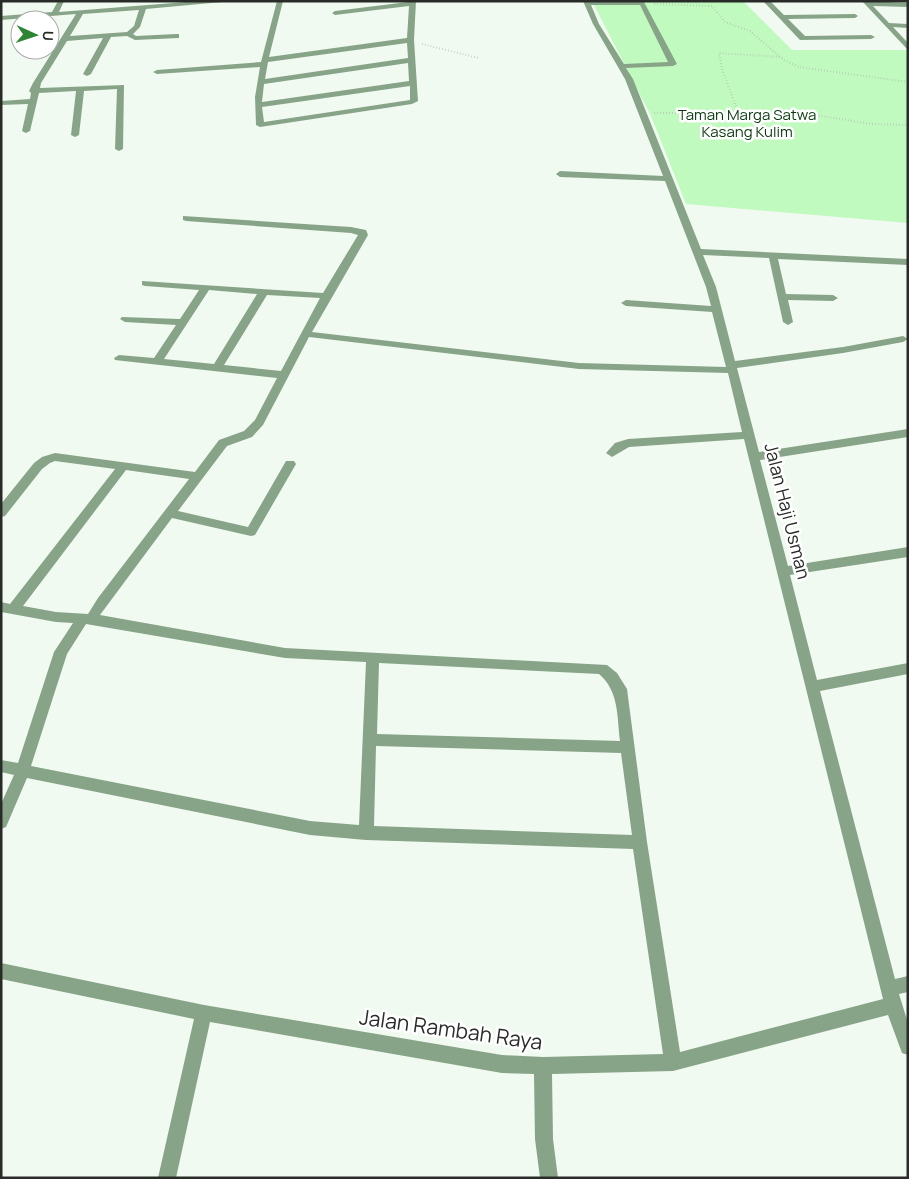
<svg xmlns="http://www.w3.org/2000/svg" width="909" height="1179" viewBox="0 0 909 1179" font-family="Manrope,sans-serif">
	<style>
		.green { fill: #c0fabf }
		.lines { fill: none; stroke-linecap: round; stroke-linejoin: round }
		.path { stroke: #aab1aa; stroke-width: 2; stroke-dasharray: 0.5 2.5; stroke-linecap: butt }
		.minor { fill: #88a488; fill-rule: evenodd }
		.labels { text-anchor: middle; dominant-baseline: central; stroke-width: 5; stroke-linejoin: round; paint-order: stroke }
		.far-park-label { font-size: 15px; fill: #0a3a0e; stroke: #fff }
		.street-label { font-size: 18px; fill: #282b28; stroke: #fff }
		.near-street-label { font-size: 21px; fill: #282b28; stroke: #fff }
	</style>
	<rect width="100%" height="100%" fill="#f1faf1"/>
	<polygon class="green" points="592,1 743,1 792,50 908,50 908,223 686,204 651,116"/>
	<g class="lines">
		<g class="path">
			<polyline points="654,4 712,6 725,22 750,31 784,60 799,67 908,82"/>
			<polyline points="422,44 479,58"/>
			<polyline points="738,112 722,69 719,53 780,57"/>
			<polyline points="654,113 803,113 872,124 906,125 908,121"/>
		</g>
		<g class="minor">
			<path d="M58,1H64L59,12L199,1H233L146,9L140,27L133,34L136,36L176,34H179V38L135,40L127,36L111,37L91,74L87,76L83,74L103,38L67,41L41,83L40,88L124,85L123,149L119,151L115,149L117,89L84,91L79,135L75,137L71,135L76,91L39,93L30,131L26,133L22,131L28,104L1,105V101L30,99L31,93L29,91L33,83L76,14L1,20V16L52,12ZM139,10L134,26L127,32L70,36L83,14Z"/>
			<path d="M277,1H283L269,57L407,38L409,6L335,15L332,13L335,11L416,1L414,40L418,101L412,104L260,127L256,125L255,97L260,67L157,74L153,72L157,70L261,62ZM407,43L408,58L265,79L268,62ZM408,63L409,81L262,102L264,84ZM410,86V100L264,122L262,107Z"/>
			<path d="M583,1L644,2L677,64L673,66L626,68L633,79L701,249L908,259V265L778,259L786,294L833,295L838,298L833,301L788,300L793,322L788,325L783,322L769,258L703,255L716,287L735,361L843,347L903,336L908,339L903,342L843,353L737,368L759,452L908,429V437L760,460L788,566L908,547V557L790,575L817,680L908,663V674L820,691L895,979L908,976V992L899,994L908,1023V1055L902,1053L888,1015L673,1071L552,1074L553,1139L558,1178H540L535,1139L534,1074L502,1073L210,1022L176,1178H158L194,1019L1,979V963L204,1005L502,1055L543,1057L663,1054L633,849L366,840L310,835L27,778L6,827L1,829V804L14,775L1,772V760L18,763L54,652L73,623L56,622L1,612V602L10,604L115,469L55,461L50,463L42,469L5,516L1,517V504L34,463L42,457L55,453L195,472L219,440L244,431L255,420L277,378L115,360L114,358L119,355L154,358L176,325L125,322L120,319L122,317L180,319L199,290L145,286L142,285V281L323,293L358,235L351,233L186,221L183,220V216L351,227L366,230L368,235L312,332L579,363L726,367L712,312L626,306L621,303L626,300L711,306L706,287L665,181L560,177L556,174L560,171L663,176L625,79L593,24ZM591,5H640L668,62L624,64L599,24ZM209,290L257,294L214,364L164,359ZM267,295L320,298L281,371L224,365ZM309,337L579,369L728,373L742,432L628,439L615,443L606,453L612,457L629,447L744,439L883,999L680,1052L647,842L627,689L617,673L607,665L285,648L100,615L172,518L251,536L255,535L296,464L294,461H286L248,527L178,511L227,446L252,437L263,425ZM126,470L189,479L98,598L88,614L56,612L23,606ZM86,624L285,658L366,662L359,825L310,821L31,766L67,654ZM379,663L599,674C619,691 617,716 620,741L377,734ZM376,746L621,753L632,835L374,826Z"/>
			<polygon points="763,1 770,1 784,15 855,14 858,16 855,18 788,19 805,36 871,35 875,37 871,39 800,40"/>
			<polygon points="862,1 908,3 908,7 873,6 889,23 908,24 908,28 893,27 908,43 908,50"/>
		</g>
	</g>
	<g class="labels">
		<g class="far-park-label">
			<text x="747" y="114">Taman Marga Satwa<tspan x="747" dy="17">Kasang Kulim</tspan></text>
		</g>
		<g class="street-label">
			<text transform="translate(788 511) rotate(76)">Jalan Haji Usman</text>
		</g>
		<g class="near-street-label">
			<text transform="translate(451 1029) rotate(8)">Jalan Rambah Raya</text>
		</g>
	</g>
	<rect width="909" height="1179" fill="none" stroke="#282b28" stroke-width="5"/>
	<g transform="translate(35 35) rotate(93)"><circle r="24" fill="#ffffff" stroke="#a9aaa9"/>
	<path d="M0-4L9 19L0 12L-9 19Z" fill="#2d8433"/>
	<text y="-8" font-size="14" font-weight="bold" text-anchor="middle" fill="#282b28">U</text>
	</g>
</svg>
